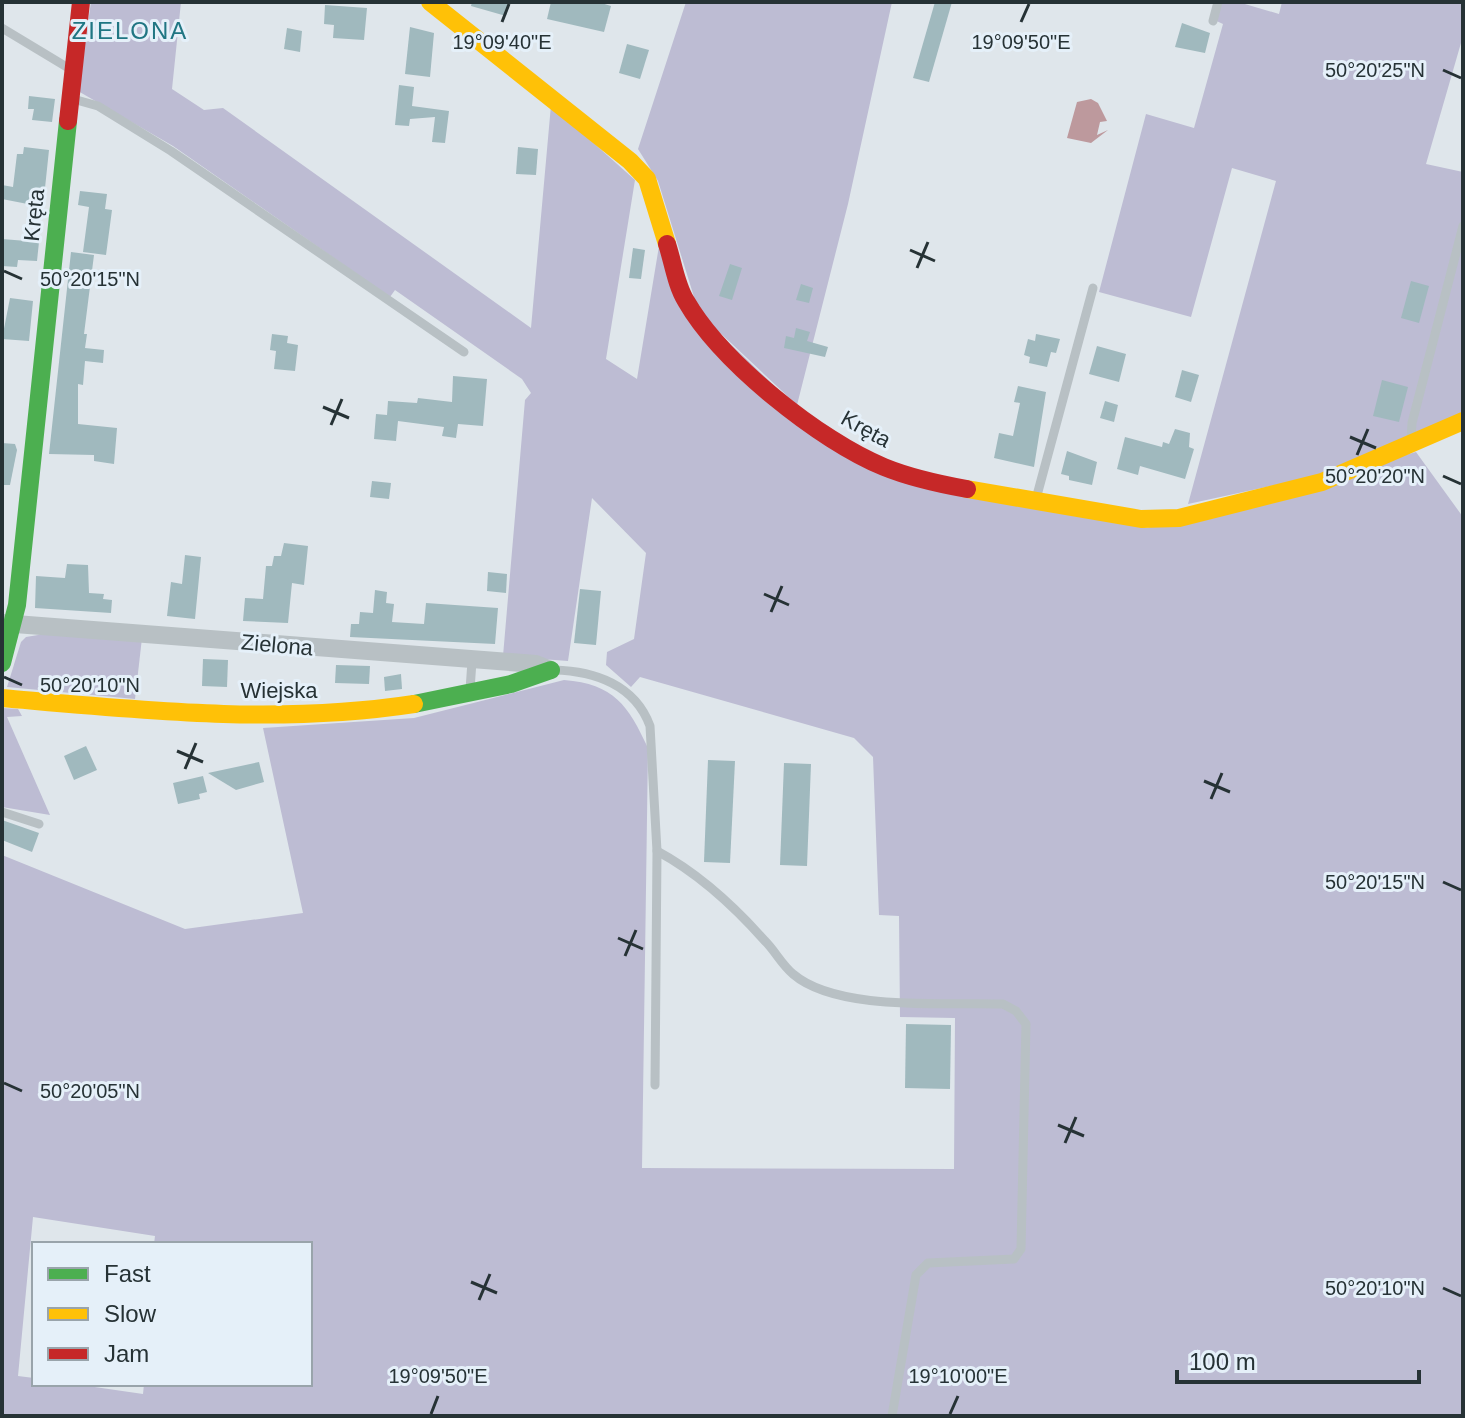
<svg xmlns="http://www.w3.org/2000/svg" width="1465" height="1418" viewBox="0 0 1465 1418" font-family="Helvetica,sans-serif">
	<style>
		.green { fill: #bdbcd3; fill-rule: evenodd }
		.water { fill: #bd999d }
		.building { fill: #a0b9be }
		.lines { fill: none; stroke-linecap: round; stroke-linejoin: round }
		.lane { stroke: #b8c0c4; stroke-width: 9 }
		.street { stroke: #b8c0c4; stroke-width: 18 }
		.fast { stroke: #4caf50; stroke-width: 18 }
		.slow { stroke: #ffc107; stroke-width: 18 }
		.jam { stroke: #c62828; stroke-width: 18 }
		.ticks { fill: none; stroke: #263235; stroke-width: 3 }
		.labels { text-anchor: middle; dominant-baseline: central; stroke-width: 6; stroke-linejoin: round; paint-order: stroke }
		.street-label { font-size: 22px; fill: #263235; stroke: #e5f0f9 }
		.neighbourhood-label { font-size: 24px; letter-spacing: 2px; fill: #207683; stroke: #e5f0f9 }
		.ticks-label { font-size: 20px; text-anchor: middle; fill: #263235; stroke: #e5f0f9; stroke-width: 6; stroke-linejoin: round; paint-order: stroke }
	</style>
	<rect width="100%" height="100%" fill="#dfe6eb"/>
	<g class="green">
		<path d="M91,2H181L172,89L204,110L223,108L531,328L551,105L635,180L606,359L637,379L660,240L672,288L855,463L1147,528L1416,452L1463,517V1416H2V855L185,929L303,913L263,728L414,718L564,680C614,684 628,705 648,748L642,1168L954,1169L955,1018L900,1017L899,916L879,915L873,757L854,738L640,677L631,687L606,665L607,652L634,639L646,553L592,498L568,661L503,656L525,400L531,393L522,379L395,290L390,297L173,146L78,91ZM33,1217L155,1236L154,1244H310V1384H144L143,1394L74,1384H34V1378L18,1376Z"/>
		<polygon points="686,2 892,2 848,204 797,405 699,313 658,181 638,149"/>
		<polygon points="1214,2 1238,2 1279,14 1282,2 1463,2 1463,36 1426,164 1463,172 1463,413 1322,475 1188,504 1276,181 1232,168 1191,317 1099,292 1146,114 1194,128 1223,24 1210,18"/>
		<polygon points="44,634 142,638 135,699 7,687 21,642 26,637"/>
		<polygon points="2,708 18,709 22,716 7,717 50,815 2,807"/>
	</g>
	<polygon class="water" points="1091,99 1098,103 1107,121 1100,122 1097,135 1108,130 1091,143 1067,138 1077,102"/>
	<g class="building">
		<polygon points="472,2 510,2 506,16 471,6"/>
		<polygon points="551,2 598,2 611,6 604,32 547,19"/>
		<polygon points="935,2 952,2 929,82 913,78"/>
		<polygon points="325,5 367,8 364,40 333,38 334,25 324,24"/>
		<polygon points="1182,23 1210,33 1205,53 1175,47"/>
		<polygon points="410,27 434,33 430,77 405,74"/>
		<polygon points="287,28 302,31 300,52 284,49"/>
		<polygon points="627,44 649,50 640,79 619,73"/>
		<polygon points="399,85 414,87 412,106 449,111 445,143 432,142 435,117 410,119 409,126 395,125"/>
		<polygon points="29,96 55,99 52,122 32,120 34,109 28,109"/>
		<polygon points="24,147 49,150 43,207 2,199 2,185 13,187 17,154 23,154"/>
		<polygon points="518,147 538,149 536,175 516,174"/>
		<polygon points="80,191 107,194 105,209 112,210 106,255 83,252 89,207 78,205"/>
		<polygon points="2,239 39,242 37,261 18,260 17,267 2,266"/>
		<polygon points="633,248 645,250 641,279 629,278"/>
		<polygon points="71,252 94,255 84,334 87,334 85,348 104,350 103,363 85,361 83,385 78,384 78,424 117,428 114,464 94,461 94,455 49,454"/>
		<polygon points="730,264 742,268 732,300 719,296"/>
		<polygon points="1411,281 1429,286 1419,323 1401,318"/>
		<polygon points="801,284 813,288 809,303 796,300"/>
		<polygon points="10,298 33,301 29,341 2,339"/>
		<polygon points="796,328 810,332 807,341 828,347 825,357 784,348 786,336 794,338"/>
		<polygon points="272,334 288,336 287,343 298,345 295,371 274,369 276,351 270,350"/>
		<polygon points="1036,334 1060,339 1056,353 1051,352 1047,367 1029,363 1030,357 1024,355 1028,339 1035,341"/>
		<polygon points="1097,346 1126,354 1119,382 1089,374"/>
		<polygon points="1182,370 1199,375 1191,402 1175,397"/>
		<polygon points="453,376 487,379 483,426 458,424 456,438 442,436 444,427 398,421 396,441 374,439 376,414 387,415 388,401 417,403 418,398 452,402"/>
		<polygon points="1382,380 1408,387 1399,422 1373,416"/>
		<polygon points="1018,386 1046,392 1034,467 994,458 999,433 1013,436 1020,403 1014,402"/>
		<polygon points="1105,401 1118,405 1114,422 1100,418"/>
		<polygon points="1175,429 1190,433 1189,447 1194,449 1185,479 1140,466 1138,475 1117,469 1125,437 1162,447 1163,442 1169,444"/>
		<polygon points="2,443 15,444 17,450 10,485 2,485"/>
		<polygon points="1067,451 1097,462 1092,485 1069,480 1069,476 1061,474"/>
		<polygon points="372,481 391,483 389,499 370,497"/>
		<polygon points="284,543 308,546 304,585 292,583 288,623 243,621 245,598 263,599 266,566 272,566 274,556 281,556"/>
		<polygon points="185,555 201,557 195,619 167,616 171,582 182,584"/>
		<polygon points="67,564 88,565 89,593 104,594 103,599 112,600 111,613 35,608 36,576 65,578"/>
		<polygon points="488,572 507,574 506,593 487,591"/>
		<polygon points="580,589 601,591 596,645 574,643"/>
		<polygon points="375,590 387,592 386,603 394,604 392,622 424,624 426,603 498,608 495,644 350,637 351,624 359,624 360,612 373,613"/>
		<polygon points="203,659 228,660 227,687 202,686"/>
		<polygon points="336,665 370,666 369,684 335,683"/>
		<polygon points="401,674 402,689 385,691 384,677"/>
		<polygon points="86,746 97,770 74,780 64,756"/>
		<polygon points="708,760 735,761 730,863 704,862"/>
		<polygon points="259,762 264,782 236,790 208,773"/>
		<polygon points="784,763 811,764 807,866 780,865"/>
		<polygon points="203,776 207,792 199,794 200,799 178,804 173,783"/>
		<polygon points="2,820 39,833 32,852 2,840"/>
		<polygon points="906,1024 951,1025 950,1089 905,1088"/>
	</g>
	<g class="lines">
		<g class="lane">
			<polyline points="1213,21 1218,2"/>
			<polyline points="2,28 70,69"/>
			<polyline points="73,99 98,106 171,151 464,352"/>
			<polyline points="1411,440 1412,423 1463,226"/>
			<polyline points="1036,499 1093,288"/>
			<path d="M554,670C595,671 635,685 650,726L657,851L655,1085"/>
			<polyline points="470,690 472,661"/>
			<polyline points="2,812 39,824"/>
			<path d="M657,851C698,873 734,906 765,941C775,951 782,965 793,974C837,1012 947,1002 1003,1004L1016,1011L1026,1024L1021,1249L1014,1259L928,1263L916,1275L892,1416"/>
		</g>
		<polyline class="street" points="2,623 536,664 551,670"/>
		<g class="fast">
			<polyline points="2,663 17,605 68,121"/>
			<polyline points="414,704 511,684 551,670"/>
		</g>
		<g class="slow">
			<polyline points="430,2 630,161 647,179 667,244"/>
			<polyline points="967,489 1141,519 1179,518 1322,482 1463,421"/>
			<path d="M2,698C139,710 277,725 414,704"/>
		</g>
		<g class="jam">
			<polyline points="68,121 81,2"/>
			<path d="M667,244C673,262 676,285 686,301C721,362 820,441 884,467C911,478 939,484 967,489"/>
		</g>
	</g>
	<path class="ticks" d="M502,22L509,4M1021,22L1029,4M1443,70L1461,78M910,250L935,261M917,268L928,242M4,271L22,279M323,407L349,418M331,425L342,399M1350,437L1376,448M1357,455L1368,429M1443,476L1461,484M764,594L789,605M771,612L782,586M4,677L22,685M177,751L203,762M185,769L196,743M1204,781L1230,792M1211,799L1222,773M1443,882L1461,890M618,938L643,949M625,956L636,930M4,1083L22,1091M1058,1125L1084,1136M1065,1143L1076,1117M471,1282L497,1293M1443,1288L1461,1296M479,1300L490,1274M431,1414L438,1396M950,1414L958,1396"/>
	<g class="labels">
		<g class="street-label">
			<text transform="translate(34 215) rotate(-84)">Kręta</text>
			<text transform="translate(866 429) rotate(29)">Kręta</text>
			<text transform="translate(277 645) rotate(5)">Zielona</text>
			<text x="279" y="690">Wiejska</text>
		</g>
		<g class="neighbourhood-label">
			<text x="130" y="30">ZIELONA</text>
		</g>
	</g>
	<g class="ticks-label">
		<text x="502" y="49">19°09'40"E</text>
		<text x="1021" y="49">19°09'50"E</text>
		<text x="1375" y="77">50°20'25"N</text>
		<text x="90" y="286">50°20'15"N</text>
		<text x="1375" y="483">50°20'20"N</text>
		<text x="90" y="692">50°20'10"N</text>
		<text x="1375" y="889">50°20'15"N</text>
		<text x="90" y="1098">50°20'05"N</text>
		<text x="1375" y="1295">50°20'10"N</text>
		<text x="438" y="1383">19°09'50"E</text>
		<text x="958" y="1383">19°10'00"E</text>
	</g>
	<rect width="1465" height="1418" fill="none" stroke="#263235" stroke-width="8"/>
	<rect x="32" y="1242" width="280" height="144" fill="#e5f0f9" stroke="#99a4ab" stroke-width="2"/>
	<rect x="48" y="1268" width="40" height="12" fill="#4caf50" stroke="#99a4ab" stroke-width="2"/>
	<text x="104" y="1282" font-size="24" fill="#263235">Fast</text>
	<rect x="48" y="1308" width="40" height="12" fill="#ffc107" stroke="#99a4ab" stroke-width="2"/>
	<text x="104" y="1322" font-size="24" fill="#263235">Slow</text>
	<rect x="48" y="1348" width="40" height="12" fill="#c62828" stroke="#99a4ab" stroke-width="2"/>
	<text x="104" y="1362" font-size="24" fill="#263235">Jam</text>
	<path d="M1177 1370v12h242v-12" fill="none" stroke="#263235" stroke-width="4"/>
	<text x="1189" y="1370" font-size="24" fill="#263235" stroke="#e5f0f9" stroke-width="6" paint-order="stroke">100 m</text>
</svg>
